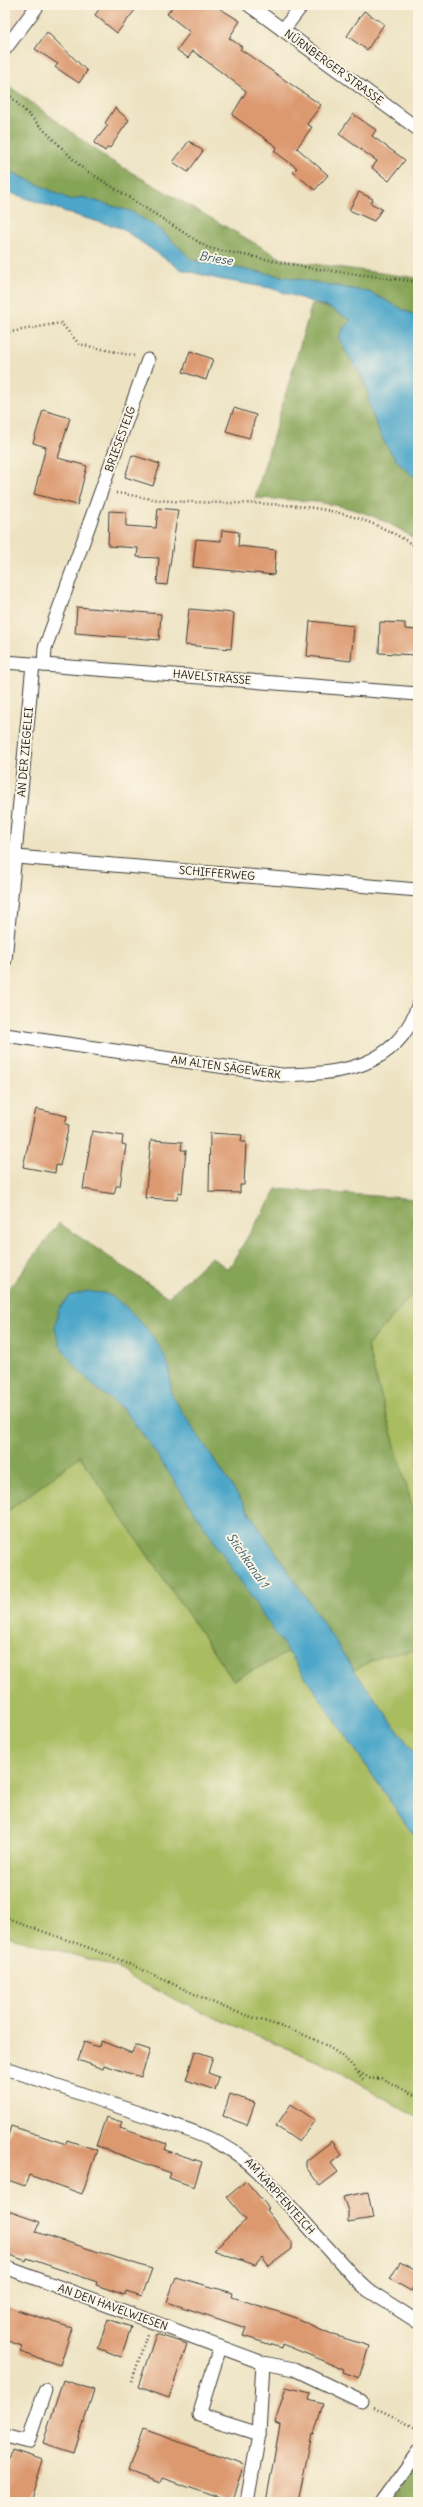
<svg xmlns="http://www.w3.org/2000/svg" width="423" height="2507" viewBox="0 0 423 2507" font-family="Delius,sans-serif">
	<style>
		.built { fill: #ecd7ba }
		.green { fill: #a9bc60; stroke: #626c3e }
		.forest { fill: #86a456; stroke: #516039 }
		.water { fill: #4ba6c9; stroke: #346172 }
		.building { fill: #dc996f }
		.lines { fill: none; stroke-linecap: round; stroke-linejoin: round }
		.minor-casing { stroke: #3b3a35; stroke-width: 15 }
		.path { stroke: #3b3a35; stroke-width: 2.5; stroke-dasharray: 1 3; stroke-linecap: butt }
		.minor { stroke: #fff; stroke-width: 13 }
		.labels { text-anchor: middle; dominant-baseline: central; stroke-width: 4; stroke-linejoin: round; paint-order: stroke }
		.street-label { font-size: 11px; fill: #1c1c1c; stroke: #fcf5e5 }
		.water-label { font-size: 12px; font-style: italic; fill: #315a6a; stroke: #fcf5e5 }
	</style>
	<rect width="100%" height="100%" fill="#fcf5e5"/>
	<filter id="ink" filterUnits="userSpaceOnUse"><feTurbulence type="fractalNoise" baseFrequency=".025" numOctaves="2"/><feDisplacementMap in="SourceGraphic" scale="8" xChannelSelector="R" yChannelSelector="G"/><feConvolveMatrix kernelMatrix="1 2 1 2 8 2 1 2 1" color-interpolation-filters="sRGB"/></filter>
	<filter id="wash" filterUnits="userSpaceOnUse"><feTurbulence type="fractalNoise" baseFrequency=".012" numOctaves="4" result="noise"/><feDisplacementMap in="SourceGraphic" scale="16" xChannelSelector="R" yChannelSelector="G"/><feGaussianBlur stdDeviation="0.9" result="paint"/><feColorMatrix in="noise" values="0 0 0 0 0 0 0 0 0 0 0 0 0 0 0 0 0 1.4 0 .05"/><feComposite in="paint" operator="in"/></filter>
	<g filter="url(#wash)">
		<rect width="100%" height="100%" fill="#ede3c3"/>
		<polygon class="built" points="5,5 33,5 5,42"/>
		<g class="green">
			<polygon points="418,1288 418,1527 367,1346"/>
			<polygon points="80,1456 233,1680 289,1652 418,1842 418,2116 407,2112 340,2071 204,2013 139,1982 116,1967 5,1935 5,1513"/>
			<polygon points="418,1650 418,1758 354,1670 382,1656"/>
		</g>
		<g class="forest">
			<polygon points="5,83 108,159 284,260 418,278 418,317 369,292 192,260 160,229 82,197 71,200 5,169"/>
			<path d="M312,304L330,308L352,320L344,327L339,338C346,355 359,369 366,386C368,392 368,400 370,407C380,437 391,461 418,479V541C361,502 320,501 255,498Z"/>
			<polygon points="277,1189 418,1199 418,1288 367,1346 418,1527 418,1650 382,1656 354,1670 172,1396 170,1383 60,1345 76,1367 96,1388 123,1409 145,1437 289,1652 233,1680 80,1456 5,1513 5,1294 59,1223 168,1297 211,1257 228,1269"/>
			<polygon points="418,2462 418,2502 388,2502"/>
		</g>
		<g class="water">
			<path d="M5,169L71,200L82,197L130,211L160,229L192,260L369,292L418,317V479C391,461 380,437 370,407C368,400 368,393 366,386C359,369 346,355 339,338L344,327L351,320L330,308L270,288L218,279L180,269L121,228L81,217L5,191Z"/>
			<path d="M88,1291C95,1293 104,1292 109,1295C129,1305 165,1346 169,1368C171,1377 170,1387 172,1396L354,1670L418,1758V1842L259,1609L145,1437L123,1409L96,1388L76,1367L60,1345L55,1328L58,1311L69,1296Z"/>
		</g>
		<g id="blocks">
			<g class="building">
				<polygon points="102,5 139,5 117,33 95,15"/>
				<polygon points="174,5 214,5 240,21 229,38 242,47 240,49 321,105 307,124 312,127 297,148 328,175 315,190 293,172 297,168 274,151 277,147 232,115 246,92 245,90 193,51 188,58 177,50 190,32 167,14"/>
				<polygon points="364,11 384,24 367,50 347,36"/>
				<polygon points="47,32 87,71 79,83 55,67 58,64 35,49"/>
				<polygon points="115,108 129,120 110,148 108,147 105,151 94,143 108,125 105,123"/>
				<polygon points="353,114 376,130 372,136 405,160 389,181 372,168 377,161 339,134"/>
				<polygon points="189,141 203,151 188,172 173,162"/>
				<polygon points="359,192 373,199 370,203 382,209 374,221 349,210"/>
				<polygon points="190,351 213,359 206,380 183,372"/>
				<polygon points="234,408 256,415 249,438 226,431"/>
				<polygon points="43,410 70,418 58,458 87,466 77,505 34,494 46,447 33,443"/>
				<polygon points="132,455 160,464 153,486 125,477"/>
				<polygon points="158,508 178,510 167,585 157,584 159,558 137,557 138,548 108,546 109,511 126,512 126,526 156,528"/>
				<polygon points="222,530 239,532 238,546 276,550 274,575 193,567 196,539 221,541"/>
				<polygon points="77,607 161,614 159,640 75,633"/>
				<polygon points="189,609 234,613 231,649 185,645"/>
				<polygon points="310,621 354,626 351,661 307,656"/>
				<polygon points="380,622 405,623 405,629 417,630 415,655 379,653"/>
				<polygon points="36,1109 67,1116 65,1124 69,1125 60,1166 56,1165 55,1173 23,1167"/>
				<polygon points="92,1131 123,1136 122,1144 126,1145 120,1186 116,1186 114,1194 83,1189"/>
				<polygon points="210,1133 242,1135 241,1142 246,1142 244,1185 240,1185 240,1193 209,1192"/>
				<polygon points="151,1140 182,1142 181,1150 186,1150 182,1193 178,1192 177,1200 145,1198"/>
				<polygon points="101,2041 132,2053 135,2045 150,2050 141,2077 104,2065 103,2069 78,2060 84,2042 98,2047"/>
				<polygon points="195,2051 213,2057 208,2073 219,2077 215,2090 186,2080"/>
				<polygon points="230,2094 255,2103 247,2125 223,2116"/>
				<polygon points="291,2104 315,2120 299,2142 276,2126"/>
				<polygon points="106,2117 122,2122 120,2128 167,2144 165,2150 202,2162 194,2187 169,2178 171,2173 96,2146"/>
				<polygon points="11,2126 66,2144 67,2140 97,2150 82,2194 29,2175 25,2186 5,2179 5,2145"/>
				<polygon points="332,2141 342,2155 331,2163 338,2172 320,2186 306,2167 306,2161"/>
				<polygon points="246,2181 269,2208 266,2210 292,2243 292,2249 269,2266 262,2257 255,2265 213,2250 246,2220 227,2197"/>
				<polygon points="368,2192 373,2218 348,2222 348,2211 343,2197"/>
				<polygon points="5,2210 40,2222 36,2232 152,2269 142,2296 126,2291 125,2295 96,2285 97,2282 27,2258 26,2261 5,2253"/>
				<polygon points="400,2262 418,2272 418,2278 411,2291 390,2279"/>
				<polygon points="176,2277 233,2293 232,2297 291,2316 334,2335 369,2346 359,2378 343,2372 344,2369 282,2344 281,2348 243,2336 246,2328 167,2302"/>
				<polygon points="5,2306 72,2328 60,2365 20,2352 22,2346 5,2340"/>
				<polygon points="108,2319 131,2327 121,2357 98,2348"/>
				<polygon points="156,2334 187,2344 169,2398 138,2387"/>
				<polygon points="63,2380 94,2390 74,2453 43,2443"/>
				<polygon points="286,2387 311,2393 309,2400 323,2404 314,2434 312,2433 298,2502 266,2502 280,2425 275,2423"/>
				<polygon points="143,2429 244,2465 231,2502 162,2478 160,2483 128,2471"/>
				<polygon points="12,2450 43,2460 30,2502 5,2502 5,2473"/>
			</g>
		</g>
	</g>
	<g filter="url(#ink)">
		<use href="#blocks" fill-opacity="0" stroke="#3b3a35" stroke-width="1"/>
		<g class="lines">
			<g class="minor-casing">
				<g id="minor">
					<polyline points="249,5 418,129"/>
					<polyline points="283,30 302,5"/>
					<polyline points="5,49 38,5"/>
					<polyline points="5,662 418,694"/>
					<polyline points="44,665 45,648 148,360"/>
					<polyline points="16,857 418,890"/>
					<polyline points="5,960 33,664"/>
					<path d="M5,1035L281,1075C340,1074 396,1069 418,1006"/>
					<path d="M5,2068C47,2082 90,2097 132,2111C178,2127 224,2137 259,2172L353,2276L368,2290L418,2322"/>
					<polyline points="5,2267 263,2363 259,2434 247,2502"/>
					<polyline points="220,2347 199,2415 259,2434"/>
					<polyline points="263,2363 294,2369 361,2401"/>
					<polyline points="5,2436 28,2442 45,2390"/>
					<polyline points="382,2502 418,2452"/>
				</g>
			</g>
			<g class="path">
				<polyline points="5,91 81,167 208,248 310,268 418,282"/>
				<polyline points="5,333 61,323 79,344 134,356"/>
				<path d="M116,493C134,495 152,500 171,501C263,507 336,493 418,548"/>
				<path d="M5,1918C38,1930 72,1941 105,1954C144,1969 182,1989 221,2006C267,2026 335,2033 363,2080"/>
				<polyline points="359,2072 371,2079 381,2078 418,2097"/>
				<polyline points="132,2381 147,2334"/>
				<polyline points="374,2407 418,2429"/>
			</g>
			<use href="#minor" class="minor"/>
		</g>
	</g>
	<g class="labels">
		<g class="street-label">
			<text transform="translate(334 67) rotate(36)">NÜRNBERGER STRASSE</text>
			<text transform="translate(120 439) rotate(-70)">BRIESESTEIG</text>
			<text transform="translate(212 677) rotate(5)">HAVELSTRASSE</text>
			<text transform="translate(25 752) rotate(-85)">AN DER ZIEGELEI</text>
			<text transform="translate(217 873) rotate(5)">SCHIFFERWEG</text>
			<text transform="translate(226 1067) rotate(8)">AM ALTEN SÄGEWERK</text>
			<text transform="translate(280 2196) rotate(48)">AM KARPFENTEICH</text>
			<text transform="translate(113 2307) rotate(20)">AN DEN HAVELWIESEN</text>
		</g>
		<g class="water-label">
			<text transform="translate(216 258) rotate(9)">Briese</text>
			<text transform="translate(248 1560) rotate(55)">Stichkanal 1</text>
		</g>
	</g>
	<rect width="423" height="2507" fill="none" stroke="#fcf5e5" stroke-width="20"/>
</svg>
